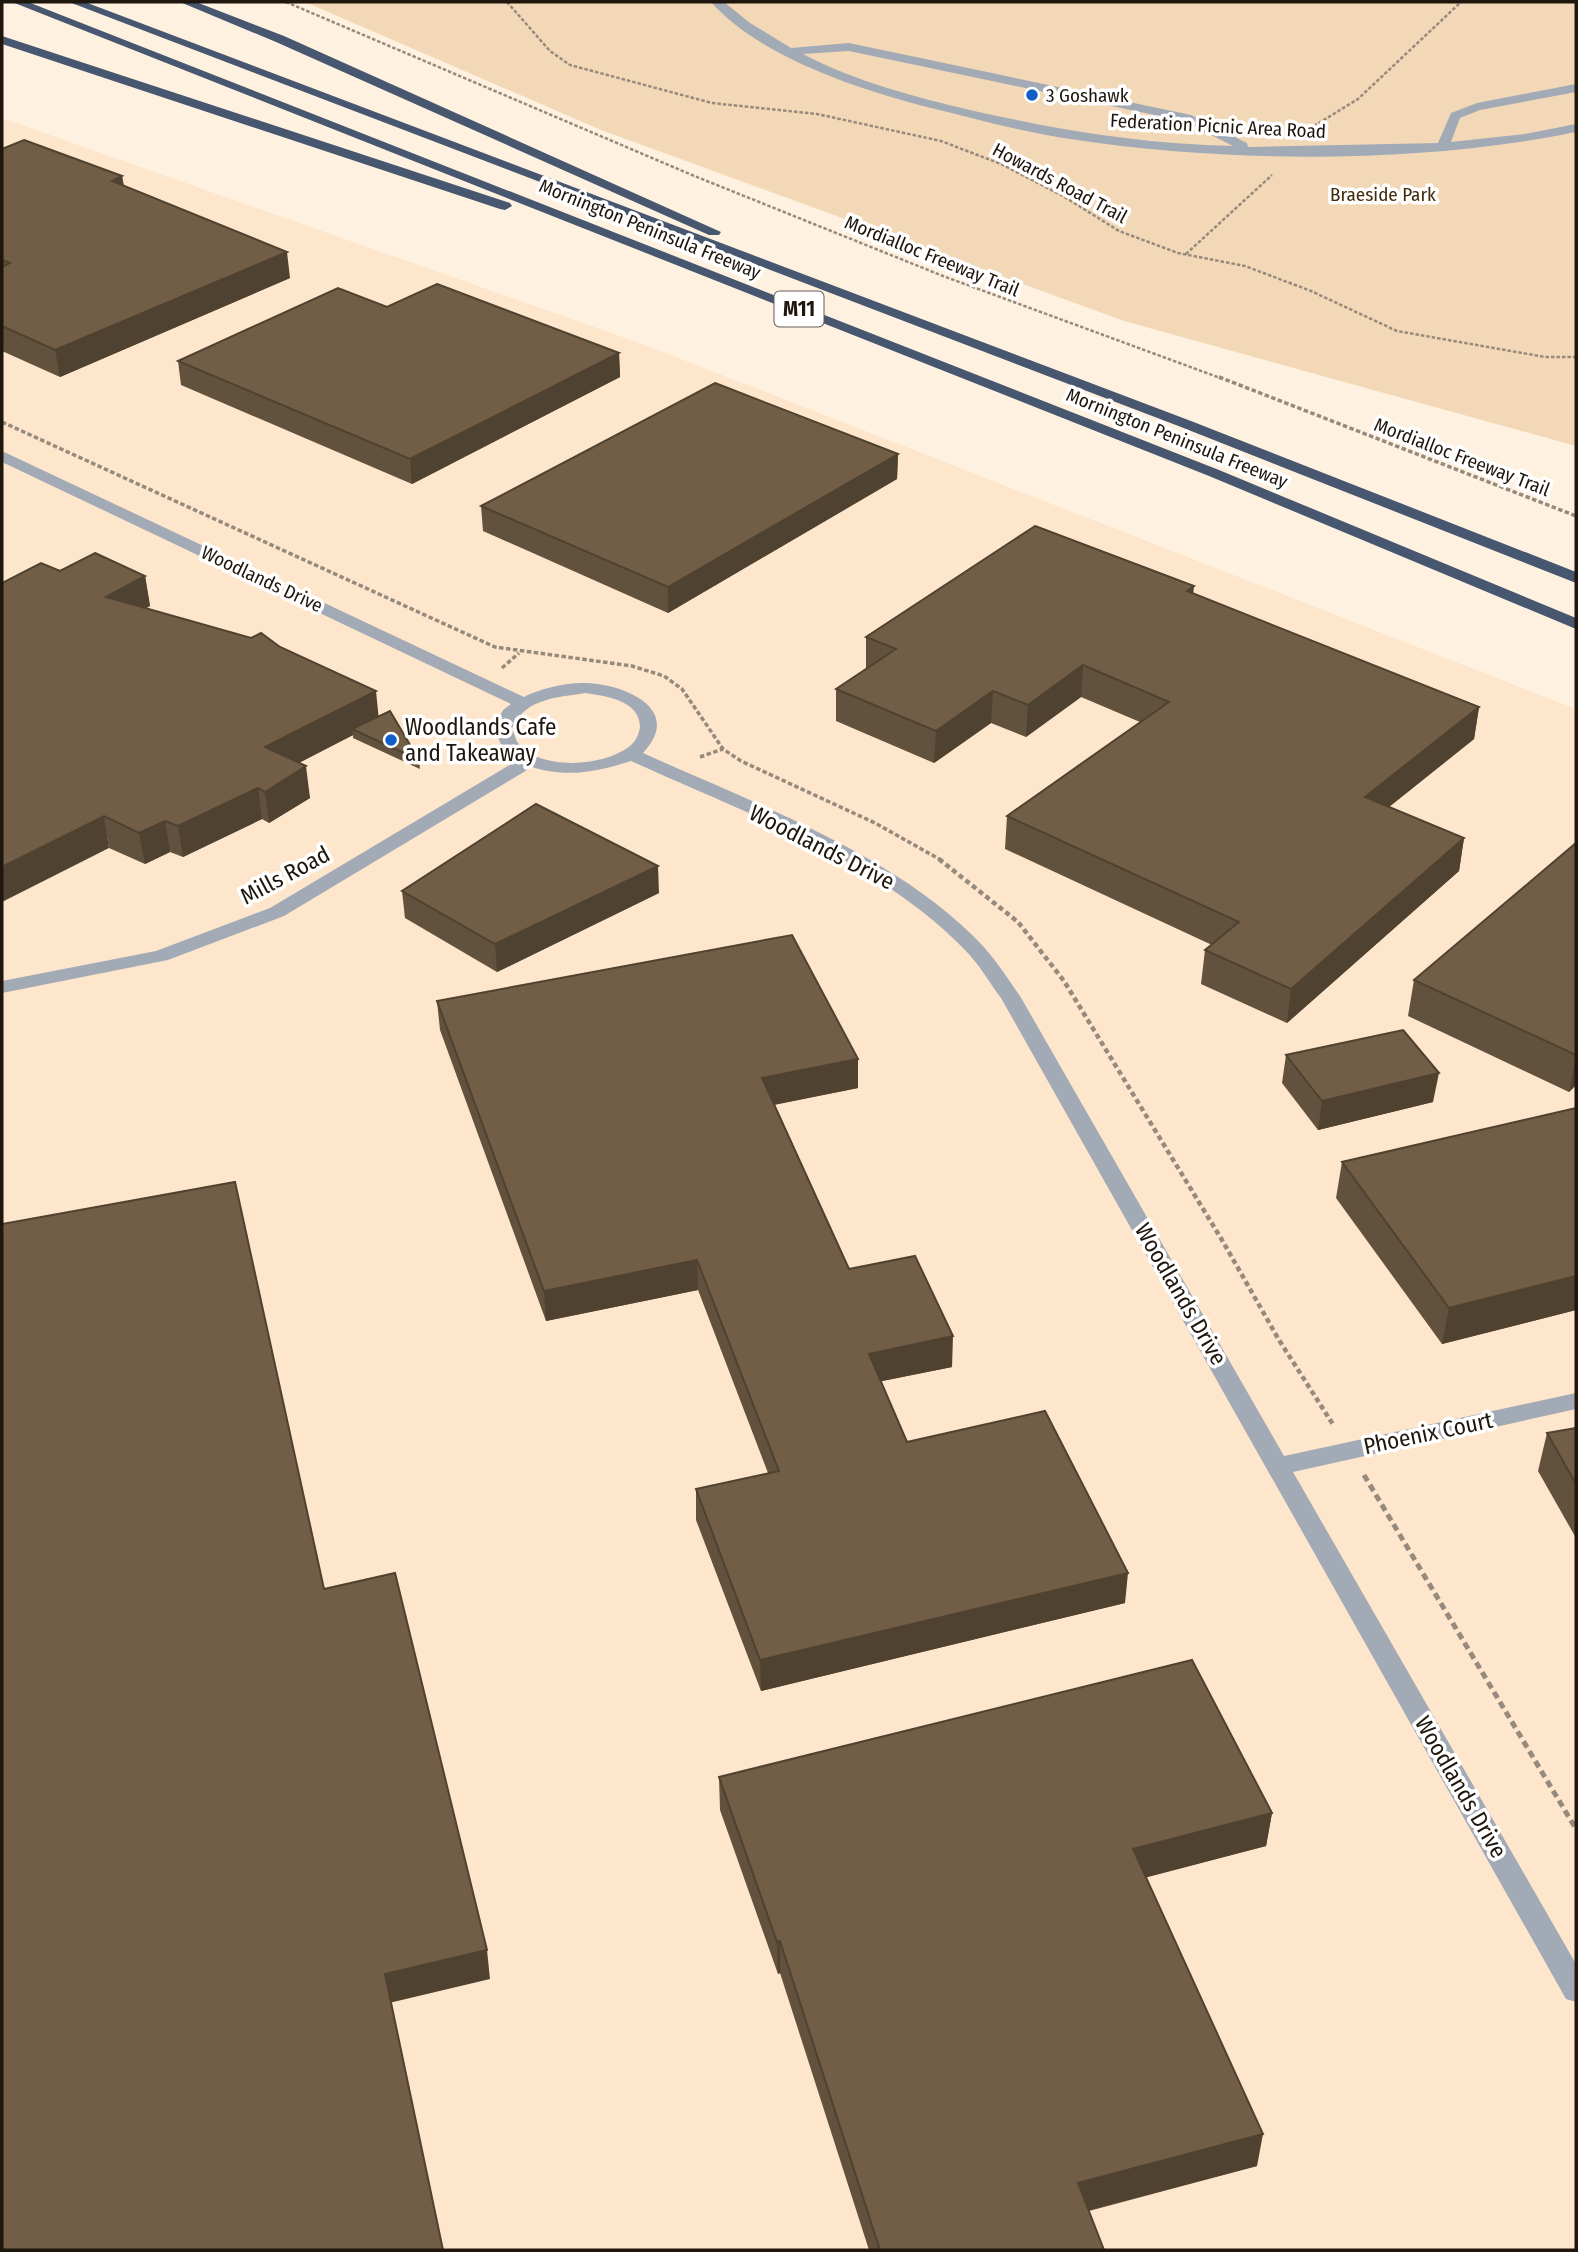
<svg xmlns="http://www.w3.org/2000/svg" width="1578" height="2252" viewBox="0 0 1578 2252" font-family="'Fira Sans Condensed',sans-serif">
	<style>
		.built { fill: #fde6cb }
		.green { fill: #f3d8b7 }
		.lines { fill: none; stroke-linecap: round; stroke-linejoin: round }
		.path-far3 { stroke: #958a7c; stroke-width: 2.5; stroke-dasharray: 3.5 2; stroke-linecap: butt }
		.path-far2 { stroke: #958a7c; stroke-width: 3.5; stroke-dasharray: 4.5 2.5; stroke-linecap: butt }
		.path-far1 { stroke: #958a7c; stroke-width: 4.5; stroke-dasharray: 5 3.5; stroke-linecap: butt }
		.path { stroke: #958a7c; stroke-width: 5; stroke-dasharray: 7 4.5; stroke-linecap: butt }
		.minor { fill: #a2aab6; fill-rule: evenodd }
		.highway { fill: #485770; fill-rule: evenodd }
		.wall { fill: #62513c }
		.shaded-wall { fill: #504231 }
		.building { fill: #725e46; stroke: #504231; stroke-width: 2 }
		.poi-dot { fill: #125ec8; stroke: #fff; stroke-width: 2.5 }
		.labels { text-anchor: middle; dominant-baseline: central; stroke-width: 7; stroke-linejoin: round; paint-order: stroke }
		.far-poi-label { font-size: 19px; fill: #1f170d; stroke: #fff; text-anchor: start }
		.far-street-label { font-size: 19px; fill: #1f170d; stroke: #fff }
		.far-park-label { font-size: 19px; fill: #412b0b; stroke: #fff }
		.shield { fill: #fff; stroke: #625d56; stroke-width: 2 }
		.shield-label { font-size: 21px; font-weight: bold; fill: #1f170d }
		.poi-label { font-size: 23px; fill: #1f170d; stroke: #fff; text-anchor: start }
		.street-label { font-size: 23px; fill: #1f170d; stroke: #fff }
	</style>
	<rect width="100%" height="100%" fill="#fff1e0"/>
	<polygon class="built" points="2,118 648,346 1576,709 1576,2250 2,2250"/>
	<polygon class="green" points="305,2 1576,2 1576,446 1124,321 601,130"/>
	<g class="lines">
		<g class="path-far3">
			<polyline points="286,2 692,175 943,276 1223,379"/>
			<polyline points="507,2 550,51 570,65 712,103 817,114 941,141 1001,164 1063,196 1119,231 1178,253 1245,266 1311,291 1397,331 1545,357 1576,357"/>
			<polyline points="1314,126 1358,99 1461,2"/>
			<polyline points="1186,254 1272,175"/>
		</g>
		<g class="path-far2">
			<polyline points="1219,377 1576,516"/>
			<polyline points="2,422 495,647 632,666 664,676 682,689 723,749 741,761 875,823 941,860"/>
			<polyline points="502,668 519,653"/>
			<polyline points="700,757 723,749"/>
		</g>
		<polyline class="path-far1" points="939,859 1018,922 1064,981 1222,1240 1279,1340 1334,1426"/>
		<polyline class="path" points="1364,1475 1576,1829"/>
		<g class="minor">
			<path d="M711,2H724L750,23L791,48L849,43L1191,115L1247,143L1248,147L1438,143L1451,113L1477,103L1576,84V92L1480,110L1460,118L1451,142L1525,134L1576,124V132C1422,164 1232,163 1077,140C1026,133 976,119 927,107C857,89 760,57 711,2ZM849,51L1183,121L1233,146C1144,144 1060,130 974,111C916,97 856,82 803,54Z"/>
			<path d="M2,451L524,697C540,688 569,682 588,683C625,685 684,709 643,753C753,803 898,855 982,945C996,960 1008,979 1020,996L1284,1456L1576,1393V1409L1293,1472L1576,1964V2002L1566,1999L1001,998C989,982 979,964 965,950C878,860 743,812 631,761C596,772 568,778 532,767L284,916L168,960L2,993V981L156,951L270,908L518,760L503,749L494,728L503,710L511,704L2,462ZM585,693C605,696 640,700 640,727C639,735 635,742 630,746C604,767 540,771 518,743C515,739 514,732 512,728C526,698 556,698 585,693Z"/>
		</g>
		<g class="highway">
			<polygon points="12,2 28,2 1219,470 1576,618 1576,629 1209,476"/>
			<polygon points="69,2 85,2 1191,421 1576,572 1576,583 1181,427"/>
			<polygon points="180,2 196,2 284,36 721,232 719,235 709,235 276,42"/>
			<polygon points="2,36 510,203 512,206 505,210 500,209 2,44"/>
		</g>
	</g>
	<g class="wall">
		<polygon points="2,149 122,176 124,186 290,278 60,377 2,351"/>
		<polygon points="387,307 619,353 620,377 412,484 181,385 178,361"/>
		<polygon points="898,454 897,479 668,613 483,531 481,506"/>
		<polygon points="60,571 145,576 150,606 145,608 280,647 379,716 419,760 420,769 353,738 353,735 299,763 310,798 269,823 262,819 183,857 170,852 145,864 109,848"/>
		<polygon points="1194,594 1479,707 1474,739 1389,807 1464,838 1459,871 1287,1023 1201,984 1205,950 1212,945 1005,849 1007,816 1140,722 1081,697 1026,737 991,723 934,763 836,721 836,689 866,669 866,637"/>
		<polygon points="1576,843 1576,1085 1569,1092 1408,1016 1414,980"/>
		<polygon points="402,891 659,893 497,972 405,918"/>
		<polygon points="437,1001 858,1059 858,1088 774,1105 849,1269 952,1367 881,1381 907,1442 1125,1603 761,1691 696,1520 696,1489 768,1473 698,1290 546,1321 440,1030"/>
		<polygon points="1286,1055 1433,1102 1318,1130 1282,1083"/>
		<polygon points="1576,1108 1576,1310 1442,1344 1336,1198 1342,1162"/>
		<polygon points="1576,1428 1576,1538 1538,1471 1547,1433"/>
		<polygon points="719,1777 1272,1813 1266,1846 1146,1877 1257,2166 1089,2211 1104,2250 869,2250 780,1973 778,1974 720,1810"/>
	</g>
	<g class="shaded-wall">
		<polygon points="122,176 126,202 112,181"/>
		<polygon points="287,252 290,278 60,377 55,350"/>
		<polygon points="619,353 620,377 412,484 410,459"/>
		<polygon points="898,454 897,479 668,613 668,587"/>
		<polygon points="145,576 150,606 111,627 106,597"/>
		<polygon points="1194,586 1191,617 1187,591"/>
		<polygon points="1083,665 1081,697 1026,737 1028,705"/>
		<polygon points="376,691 379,721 352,729 353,735 269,778 265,747"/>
		<polygon points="993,691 991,723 934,763 936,731"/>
		<polygon points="1479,707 1474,739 1360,830 1365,797"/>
		<polygon points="306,766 310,798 269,823 265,792"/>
		<polygon points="258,788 262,819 183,857 178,826"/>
		<polygon points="104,816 109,848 2,902 2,867"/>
		<polygon points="165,821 170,852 145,864 139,833"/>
		<polygon points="1464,838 1459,871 1287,1023 1291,989"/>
		<polygon points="658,866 659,893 497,972 495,944"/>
		<polygon points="1576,1056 1576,1085 1569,1092"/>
		<polygon points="858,1059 858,1088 762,1107 762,1078"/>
		<polygon points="1439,1073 1433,1102 1318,1130 1322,1101"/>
		<polygon points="697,1260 698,1290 546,1321 544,1291"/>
		<polygon points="1576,1276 1576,1310 1442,1344 1449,1308"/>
		<polygon points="953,1336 952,1367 868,1384 869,1354"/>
		<polygon points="1128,1573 1125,1603 761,1691 760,1660"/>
		<polygon points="1272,1813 1266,1846 1129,1882 1133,1849"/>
		<polygon points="780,1941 780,1973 778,1974 777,1942"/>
		<polygon points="487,1950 490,1979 389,2003 385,1974"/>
		<polygon points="1263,2134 1257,2166 1074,2214 1078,2183"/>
	</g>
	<g class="building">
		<polygon points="24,140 122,176 112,181 287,252 55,350 2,326 2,267 10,263 2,260 2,149"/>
		<polygon points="437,284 619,353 410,459 178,361 338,288 387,307"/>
		<polygon points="715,383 898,454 668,587 481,506"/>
		<polygon points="1035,526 1194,586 1187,591 1479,707 1365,797 1464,838 1291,989 1205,950 1239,922 1007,816 1169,702 1083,665 1028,705 993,691 936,731 836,689 896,649 866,637"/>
		<polygon points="95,553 145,576 106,597 251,638 261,633 280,647 376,691 265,747 306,766 265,792 258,788 178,826 165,821 139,833 104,816 2,867 2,583 41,563 60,571"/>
		<polygon points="390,711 419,760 352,729"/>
		<polygon points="536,804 658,866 495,944 402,891"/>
		<polygon points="1576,843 1576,1055 1414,980"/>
		<polygon points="792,935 858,1059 762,1078 849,1269 915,1256 953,1336 869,1354 907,1442 1045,1411 1128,1573 760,1660 696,1489 779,1471 697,1260 544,1291 437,1001"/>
		<polygon points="1403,1030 1439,1073 1322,1101 1286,1055"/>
		<polygon points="1576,1108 1576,1276 1449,1308 1342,1162"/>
		<polygon points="235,1182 324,1589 395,1573 487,1950 385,1974 443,2250 2,2250 2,1224"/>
		<polygon points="1576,1428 1576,1484 1547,1433"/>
		<polygon points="1192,1660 1272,1813 1133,1849 1263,2134 1078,2183 1104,2250 880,2250 780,1941 777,1942 719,1777"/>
	</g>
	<g class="poi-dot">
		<circle cx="1032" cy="95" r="7"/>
		<circle cx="391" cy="740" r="7"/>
	</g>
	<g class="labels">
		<g class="far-poi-label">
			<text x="1046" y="95">3 Goshawk</text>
		</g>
		<g class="far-street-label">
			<text transform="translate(1218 126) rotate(3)">Federation Picnic Area Road</text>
			<text transform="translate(1060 183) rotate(28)">Howards Road Trail</text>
			<text transform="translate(650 229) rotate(22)">Mornington Peninsula Freeway</text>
			<text transform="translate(932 256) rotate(22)">Mordialloc Freeway Trail</text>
			<text transform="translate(1177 438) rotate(22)">Mornington Peninsula Freeway</text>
			<text transform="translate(1462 457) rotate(21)">Mordialloc Freeway Trail</text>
			<text transform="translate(262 579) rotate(25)">Woodlands Drive</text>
		</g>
		<g class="far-park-label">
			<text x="1383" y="194">Braeside Park</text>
		</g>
		<rect class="shield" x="774.5" y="291.5" width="49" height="35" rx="5"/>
		<g class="shield-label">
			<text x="799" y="309">M11</text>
		</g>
		<g class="poi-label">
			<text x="405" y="727">Woodlands Cafe<tspan x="405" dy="26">and Takeaway</tspan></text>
		</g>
		<g class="street-label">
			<text transform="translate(822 847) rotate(27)">Woodlands Drive</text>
			<text transform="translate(285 875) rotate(-28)">Mills Road</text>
			<text transform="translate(1181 1294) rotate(60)">Woodlands Drive</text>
			<text transform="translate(1428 1433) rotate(-12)">Phoenix Court</text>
			<text transform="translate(1461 1787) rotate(60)">Woodlands Drive</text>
		</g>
	</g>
	<rect width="1578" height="2252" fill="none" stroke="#1f170d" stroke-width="7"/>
</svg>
